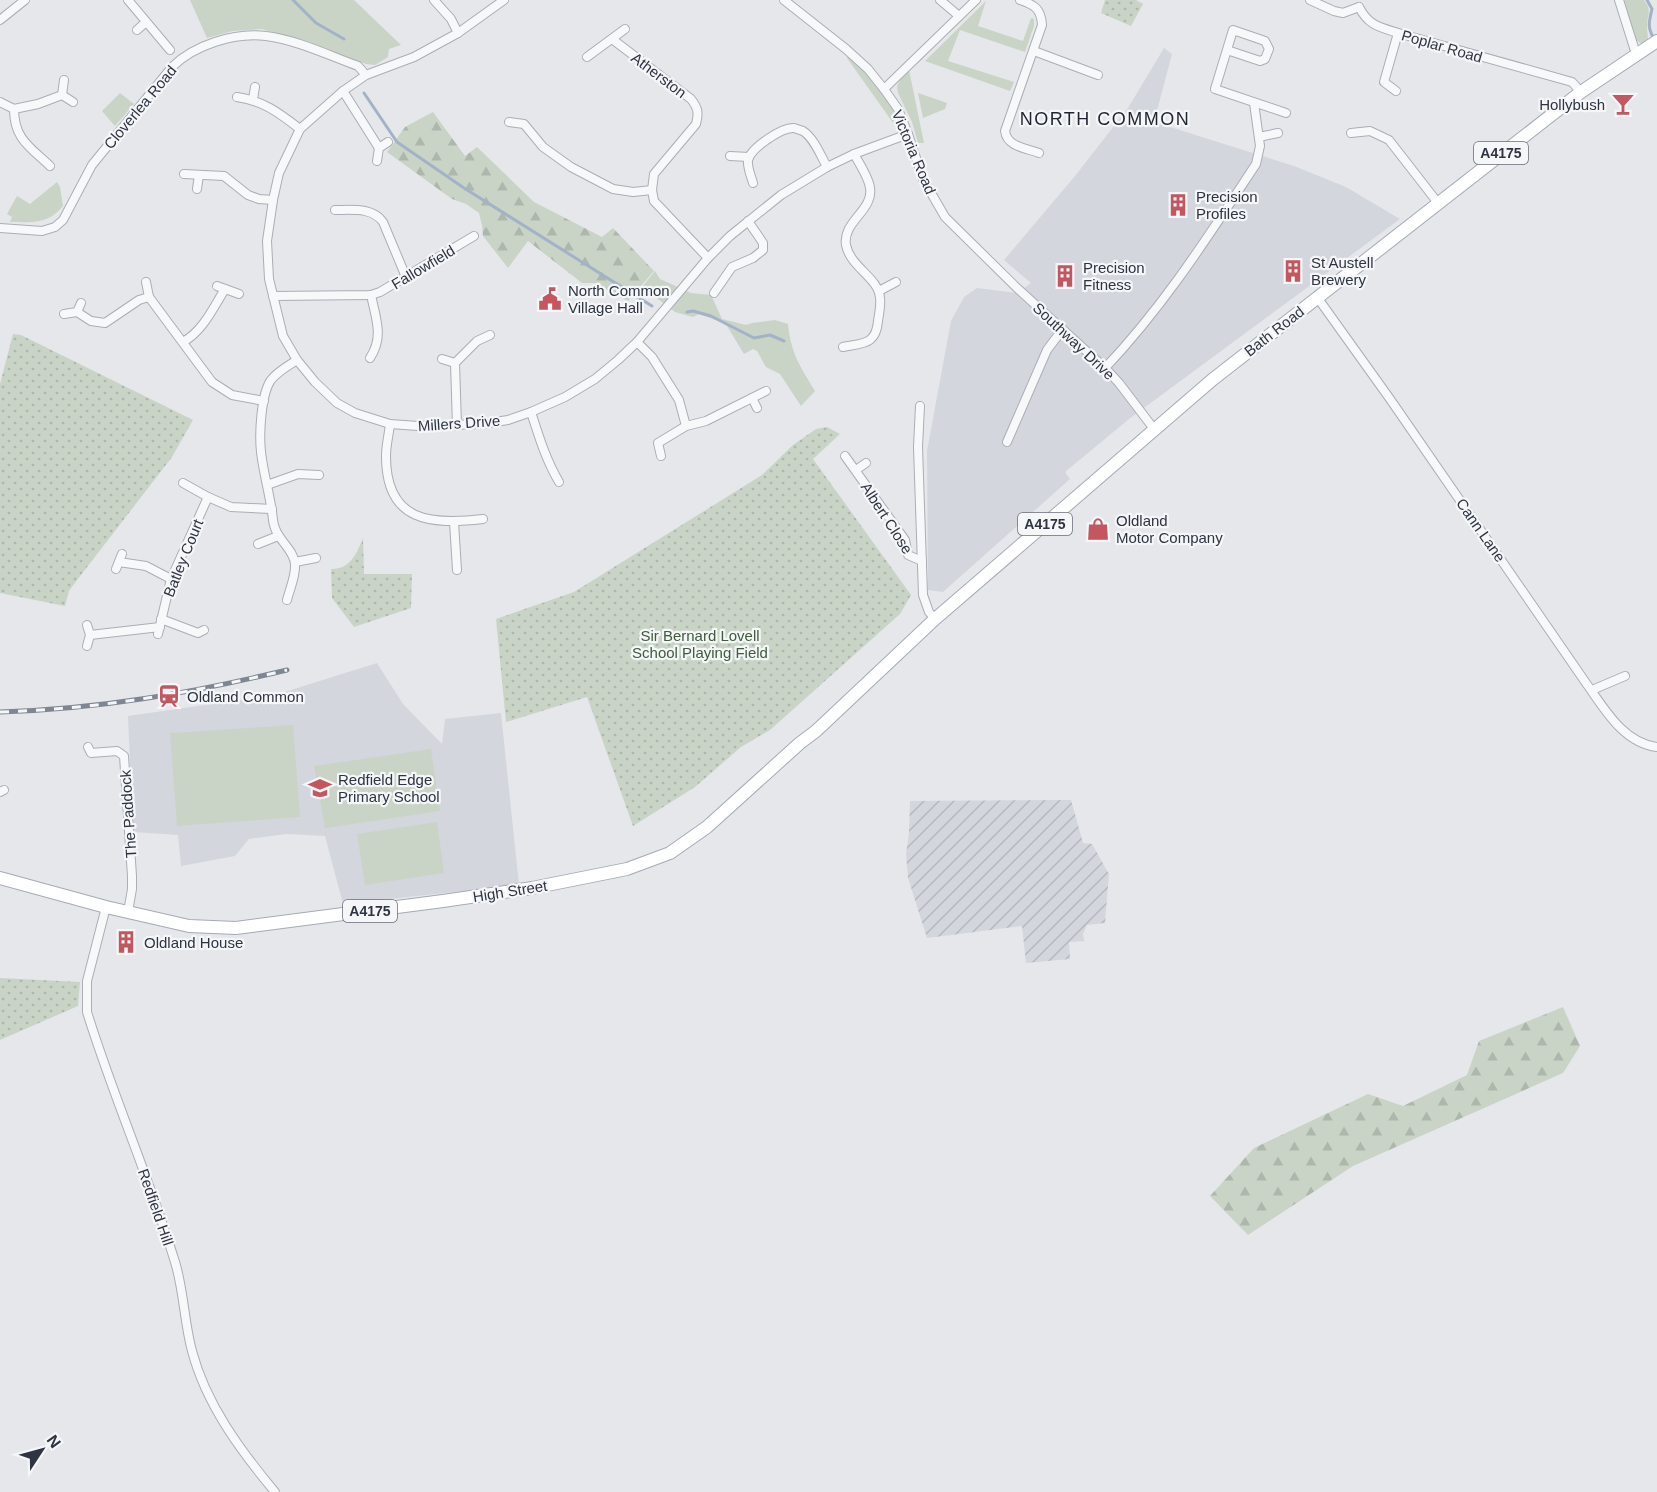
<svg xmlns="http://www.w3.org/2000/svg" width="1657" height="1492" viewBox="0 0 1657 1492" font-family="Arial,sans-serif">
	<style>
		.built { fill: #d3d6dd }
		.industrial { fill: url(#industrial-furrows) }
		.grass { fill: #c9d4c7 }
		.forest { fill: url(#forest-firs) }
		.park { fill: url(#park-dots) }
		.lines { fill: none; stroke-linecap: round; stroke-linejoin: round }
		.stream { stroke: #a3b2c7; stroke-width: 3 }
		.minor-casing { stroke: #aaaeb5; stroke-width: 10 }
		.primary-casing { stroke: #a5aab6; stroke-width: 14 }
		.minor { stroke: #f7f8f9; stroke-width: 8 }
		.primary { stroke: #fff; stroke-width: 12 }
		.rail-casing { stroke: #7f8693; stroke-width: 5 }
		.rail { stroke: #f4f6f8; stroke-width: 3; stroke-dasharray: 9; stroke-linecap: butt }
		.labels { text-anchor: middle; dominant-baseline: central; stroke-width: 4.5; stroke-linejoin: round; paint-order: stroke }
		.shield { fill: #f4f6f8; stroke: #696e79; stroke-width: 1.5 }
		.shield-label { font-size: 14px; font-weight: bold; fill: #2e3442 }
		.street-label { font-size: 15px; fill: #2e3442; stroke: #f4f6f8 }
		.poi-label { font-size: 15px; fill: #2e3442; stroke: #f4f6f8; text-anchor: start }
		.park-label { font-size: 15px; fill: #405c3c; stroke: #f4f6f8 }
		.quarter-label { font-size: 18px; letter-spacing: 1.5px; fill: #1f2533; stroke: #f4f6f8 }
	</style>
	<defs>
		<pattern id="industrial-furrows" width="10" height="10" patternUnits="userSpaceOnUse" patternTransform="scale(1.5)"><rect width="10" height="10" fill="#d3d6dd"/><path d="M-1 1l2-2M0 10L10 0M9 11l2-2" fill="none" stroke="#b5b8bf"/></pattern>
		<pattern id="forest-firs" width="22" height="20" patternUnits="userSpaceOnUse" patternTransform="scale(1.5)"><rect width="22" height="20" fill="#c9d4c7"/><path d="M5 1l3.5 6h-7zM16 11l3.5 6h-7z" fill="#adb7ac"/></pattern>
		<pattern id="park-dots" width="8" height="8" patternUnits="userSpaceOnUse" patternTransform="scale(1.5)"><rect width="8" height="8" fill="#c9d4c7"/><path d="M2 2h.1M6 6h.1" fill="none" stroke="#adb7ac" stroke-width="1.8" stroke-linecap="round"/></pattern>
	</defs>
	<rect width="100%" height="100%" fill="#e5e7eb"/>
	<g class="built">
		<polygon points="1164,48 1172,54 1154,122 1294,166 1346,187 1400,219 1129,419 1065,472 1070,479 943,592 928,590 927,451 951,321 964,297 977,288 1017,293 1031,283 1004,260 1075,176 1128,108"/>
		<polygon points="377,663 403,704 442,744 445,719 501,713 519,885 343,904 325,836 287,834 249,839 235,856 181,866 178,835 133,832 128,716 275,695"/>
	</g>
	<polygon class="industrial" points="1071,800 1083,843 1092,844 1109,874 1105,923 1087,925 1083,934 1084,941 1069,942 1070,959 1026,963 1022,926 927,938 908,878 906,854 909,833 910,801"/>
	<g class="grass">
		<polygon points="190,0 354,0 401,45 389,49 388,57 375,65 366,64 286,36 262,29 233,31 207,38"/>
		<path d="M1622,0H1644C1652,11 1648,13 1647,25C1647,30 1648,36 1648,41L1642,44L1634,39Z"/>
		<polygon points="986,1 978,26 1023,41 1031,18 1034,19 1034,26 1025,52 960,30 948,61 1014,82 1010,91 925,61"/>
		<path d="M848,56C866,73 895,100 897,125L896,127L847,58Z"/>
		<polygon points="909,70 924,143 918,143 912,122 898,93 897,87 899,82"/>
		<polygon points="120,93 134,104 115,126 102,111"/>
		<polygon points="918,93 947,103 945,109 923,118"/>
		<path d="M57,182L60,187L63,206C48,225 31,222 10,222L12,217L7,214L17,196L30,204Z"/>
		<path d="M655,271L660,279L691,293L711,295L722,319L746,325L752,323L775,320L788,324C791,354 800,366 815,391L801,406L780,374L766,367L757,351L753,349L744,354L727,326L721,322L699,314L693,317L675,312L642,287Z"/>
		<polygon points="293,725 300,817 177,826 170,733"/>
		<polygon points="431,749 440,811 325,828 314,766"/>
		<polygon points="437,822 444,873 365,885 357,834"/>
	</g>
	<g class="forest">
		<polygon points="433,112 465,156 477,147 534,202 602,237 613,228 654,271 628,301 594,283 582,283 528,241 508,268 483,236 482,225 479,213 466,204 452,199 387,152 405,127"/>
		<polygon points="1563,1007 1580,1046 1563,1073 1353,1166 1248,1235 1210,1196 1254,1148 1368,1094 1403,1106 1467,1075 1479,1041"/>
	</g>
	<g class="park">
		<polygon points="1105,0 1136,0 1143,4 1131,26 1101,13"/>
		<polygon points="13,334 21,335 193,420 172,457 74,584 69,591 65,606 0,593 0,384"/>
		<polygon points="827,427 840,434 813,459 911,595 900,614 770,730 741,747 695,787 633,826 587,697 506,722 496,619 574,592 762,475 793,445 816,429"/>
		<path d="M363,538L364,574H412L411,608L354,627L332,598L331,569C350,570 357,553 363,538Z"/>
		<polygon points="0,978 80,982 78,1006 0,1040"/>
	</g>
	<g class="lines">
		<g class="stream">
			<polyline points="293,0 316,23 344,39"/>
			<path d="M1647,0L1652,9C1649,22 1647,27 1654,39"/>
			<polyline points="364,93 397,142 464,188 652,306"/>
			<polyline points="687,312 693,311 711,316 754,338 770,335 784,341"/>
		</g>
		<g class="minor-casing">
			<g id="minor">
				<polyline points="128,0 170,50"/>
				<polyline points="434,0 451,19 458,33"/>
				<polyline points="504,0 458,33 414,57 366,75 343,91 300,129 279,173 273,200 267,241 269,279 283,336 297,360 315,382 337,403 355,413 390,424 418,426 482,424 508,420 531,412 565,397 595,379 618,360 637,342 708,258 730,236 781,195 827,167 854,154 908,134"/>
				<polyline points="784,0 846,49 868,69 884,89 898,109 908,134 923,179 945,217 1017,288 1105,368 1119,383 1154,429"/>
				<polyline points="940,0 959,16"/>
				<path d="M1020,0C1035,5 1041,9 1042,25L1005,131C1007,147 1026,148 1039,153"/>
				<polyline points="1310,0 1334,11 1343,13 1359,7"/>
				<polyline points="1619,0 1636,54"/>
				<path d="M1359,7C1368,25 1379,27 1398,33L1572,82L1581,92"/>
				<polyline points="0,20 25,0"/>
				<polyline points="137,30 146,22"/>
				<path d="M612,39L691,99C698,108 699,113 696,124L654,174L652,190L654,201L708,258"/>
				<polyline points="1227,50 1260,61 1265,59 1269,49 1265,41 1233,30 1215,89 1286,113"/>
				<polyline points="1034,51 1098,75"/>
				<polyline points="587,57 625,29"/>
				<polyline points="884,89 976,0"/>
				<polyline points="343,91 379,148"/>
				<polyline points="1396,91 1384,82 1398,33"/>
				<polyline points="62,95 64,80"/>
				<path d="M237,97C264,101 279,113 300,129"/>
				<polyline points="253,99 255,87"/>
				<polyline points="0,102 14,109 38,104 62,95 73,102"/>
				<path d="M14,109C14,139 30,147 50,166"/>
				<polyline points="509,122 524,124 543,147 571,167 613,189 633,192 652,190"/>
				<polyline points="1351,133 1370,131 1389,140 1438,203"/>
				<polyline points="1259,137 1278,133"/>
				<polyline points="730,156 749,157"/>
				<polyline points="377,161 379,148 388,142"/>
				<polyline points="184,174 224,176 248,195 259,199 273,200"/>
				<path d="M753,183C751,176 747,167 748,160C751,148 782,127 794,128C797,129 800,130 803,131C814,138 821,156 827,167"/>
				<polyline points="197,189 199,175"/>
				<path d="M335,210C352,210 372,207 383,222L406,277"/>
				<path d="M0,228L42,231L55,227L63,220L92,165L172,67C194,45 235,32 266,36C297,40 328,55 358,66L366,75"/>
				<polyline points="146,282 149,297"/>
				<polyline points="217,286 239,294"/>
				<polyline points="879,291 896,282"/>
				<polyline points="714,293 732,267 753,258 763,250 763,243 748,221"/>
				<polyline points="273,296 371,295 380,292 474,236"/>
				<path d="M1317,297L1390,399L1586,683C1604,708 1623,743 1657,747"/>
				<polyline points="77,312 91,321 105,323 139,300 149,297 212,382 232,395 264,401"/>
				<polyline points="64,314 77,312 81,303"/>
				<path d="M183,342C203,331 213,308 225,289"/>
				<polyline points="637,342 652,357 679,400 686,426 658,443 661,456"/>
				<path d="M843,347C863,343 876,345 878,321C879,314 881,305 880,298C879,278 850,267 846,245C842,222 874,210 870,188C869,178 859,163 854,154"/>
				<path d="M370,358C384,337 376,319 371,295"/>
				<polyline points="442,359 455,363"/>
				<path d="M1105,368C1164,306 1209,235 1256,164L1260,146L1254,103"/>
				<polyline points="752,398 757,408"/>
				<polyline points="920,406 918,447 923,595 929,612 935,619"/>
				<path d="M531,412C539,437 546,460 559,482"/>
				<path d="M390,424C389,434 386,445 386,456C386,522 430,525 483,519"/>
				<polyline points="457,426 455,363 477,341 490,335"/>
				<polyline points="686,426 706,421 766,391"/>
				<polyline points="1007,442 1047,350 1062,330"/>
				<polyline points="845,456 905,540 908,555 922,561"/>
				<polyline points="856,470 866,463"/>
				<polyline points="183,483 208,497 231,507 272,509"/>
				<polyline points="267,485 298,474 319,475"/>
				<polyline points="454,522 457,570"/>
				<polyline points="258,544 278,536"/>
				<polyline points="119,562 146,566 171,579"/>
				<polyline points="295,562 316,558"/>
				<polyline points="116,569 122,554"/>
				<path d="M287,600C290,588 296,576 295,564C294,550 279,541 275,528C272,521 273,513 271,506C268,488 263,470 261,452C259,434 261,394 271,380C278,371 288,366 297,360"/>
				<polyline points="161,619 198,633 204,630"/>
				<polyline points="158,634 171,579 208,497"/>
				<polyline points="90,635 160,627"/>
				<polyline points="87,646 90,635 87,625"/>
				<polyline points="1592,690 1625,676"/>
				<polyline points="88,747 91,753 117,751 124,756 132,876 132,889 128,912"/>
				<polyline points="0,792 4,790"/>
				<path d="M106,907L87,981V1012C113,1096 149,1177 175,1262C184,1291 184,1322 192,1351C206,1404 240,1450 275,1492"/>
			</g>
		</g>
		<g class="primary-casing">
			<polyline id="primary" points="0,878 106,907 189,926 236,928 443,901 532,888 627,869 670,853 707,827 800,743 816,731 935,619 1212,380 1581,92 1657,41"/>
		</g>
		<use href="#minor" class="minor"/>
		<use href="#primary" class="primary"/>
		<g class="rail-casing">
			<path id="rail" d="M0,712C99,709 191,693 287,670"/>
		</g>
		<use href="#rail" class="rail"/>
	</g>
	<defs>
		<g id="bar-bare" transform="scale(1.8)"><path d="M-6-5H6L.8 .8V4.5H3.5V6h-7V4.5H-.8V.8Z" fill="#c25760" stroke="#f4f6f8" stroke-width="2.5" paint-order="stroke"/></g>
		<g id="building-bare" transform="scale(1.8)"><path d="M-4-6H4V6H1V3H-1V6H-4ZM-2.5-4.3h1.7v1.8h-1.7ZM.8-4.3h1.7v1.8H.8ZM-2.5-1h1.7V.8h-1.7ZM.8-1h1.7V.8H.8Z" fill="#c25760" stroke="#f4f6f8" stroke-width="2.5" paint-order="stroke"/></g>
		<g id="civic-bare" transform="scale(1.8)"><path d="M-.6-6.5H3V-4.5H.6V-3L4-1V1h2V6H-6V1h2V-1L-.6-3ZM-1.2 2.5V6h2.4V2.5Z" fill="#c25760" stroke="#f4f6f8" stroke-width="2.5" paint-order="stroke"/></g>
		<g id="shop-bare" transform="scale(1.8)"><path d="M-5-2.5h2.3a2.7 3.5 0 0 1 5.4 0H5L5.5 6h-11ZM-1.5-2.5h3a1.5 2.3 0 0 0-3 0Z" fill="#c25760" stroke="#f4f6f8" stroke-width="2.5" paint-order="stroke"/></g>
		<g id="station-bare" transform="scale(1.8)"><path d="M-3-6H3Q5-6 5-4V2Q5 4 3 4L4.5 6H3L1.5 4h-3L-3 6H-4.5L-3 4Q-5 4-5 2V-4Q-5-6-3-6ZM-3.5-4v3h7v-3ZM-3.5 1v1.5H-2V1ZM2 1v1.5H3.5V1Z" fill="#c25760" stroke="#f4f6f8" stroke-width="2.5" paint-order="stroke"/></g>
		<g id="school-bare" transform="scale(1.8)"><path d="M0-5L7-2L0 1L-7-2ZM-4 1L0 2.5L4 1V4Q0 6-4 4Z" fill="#c25760" stroke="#f4f6f8" stroke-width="2.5" paint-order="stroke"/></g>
	</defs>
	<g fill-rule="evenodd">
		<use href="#bar-bare" x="1623" y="104"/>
		<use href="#building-bare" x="1178" y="205"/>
		<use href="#building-bare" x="1293" y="271"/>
		<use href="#building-bare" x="1065" y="276"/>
		<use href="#civic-bare" x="550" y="299"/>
		<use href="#shop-bare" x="1098" y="529"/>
		<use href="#station-bare" x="169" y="696"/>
		<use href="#school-bare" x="320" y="788"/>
		<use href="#building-bare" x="126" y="942"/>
	</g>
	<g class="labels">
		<g class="shield">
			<rect x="1474" y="142" width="54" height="22" rx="4.5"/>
			<rect x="1018" y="513" width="54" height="22" rx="4.5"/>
			<rect x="343" y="900" width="54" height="22" rx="4.5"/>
		</g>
		<g class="shield-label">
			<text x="1501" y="153">A4175</text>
			<text x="1045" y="524">A4175</text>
			<text x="370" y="911">A4175</text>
		</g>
		<g class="street-label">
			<text transform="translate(1442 46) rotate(16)">Poplar Road</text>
			<text transform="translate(659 75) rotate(37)">Atherston</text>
			<text transform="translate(140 107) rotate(-50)">Cloverlea Road</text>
			<text transform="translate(914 152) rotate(67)">Victoria Road</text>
			<text transform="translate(423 267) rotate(-31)">Fallowfield</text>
			<text transform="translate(1274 331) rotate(-38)">Bath Road</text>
			<text transform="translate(1074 341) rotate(43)">Southway Drive</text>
			<text transform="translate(459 423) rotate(-4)">Millers Drive</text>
			<text transform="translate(887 518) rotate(57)">Albert Close</text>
			<text transform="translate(1481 530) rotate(55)">Cann Lane</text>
			<text transform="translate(183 558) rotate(-68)">Batley Court</text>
			<text transform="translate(128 814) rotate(-94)">The Paddock</text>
			<text transform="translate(510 891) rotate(-9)">High Street</text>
			<text transform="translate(156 1207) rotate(71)">Redfield Hill</text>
		</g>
		<g class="poi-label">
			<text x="1605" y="104" text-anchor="end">Hollybush</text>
			<text x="1196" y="196">Precision<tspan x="1196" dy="17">Profiles</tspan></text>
			<text x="1311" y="262">St Austell<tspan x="1311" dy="17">Brewery</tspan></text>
			<text x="1083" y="267">Precision<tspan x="1083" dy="17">Fitness</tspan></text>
			<text x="568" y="290">North Common<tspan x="568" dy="17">Village Hall</tspan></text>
			<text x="1116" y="520">Oldland<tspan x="1116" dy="17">Motor Company</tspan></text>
			<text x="187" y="696">Oldland Common</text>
			<text x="338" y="779">Redfield Edge<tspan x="338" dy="17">Primary School</tspan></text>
			<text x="144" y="942">Oldland House</text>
		</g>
		<g class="park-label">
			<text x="700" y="635">Sir Bernard Lovell<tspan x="700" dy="17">School Playing Field</tspan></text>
		</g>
		<g class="quarter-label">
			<text x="1105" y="119">NORTH COMMON</text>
		</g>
	</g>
	<g transform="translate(42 1450) rotate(54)" stroke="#f4f6f8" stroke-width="4.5" paint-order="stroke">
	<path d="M0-4.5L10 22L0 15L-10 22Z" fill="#2e3442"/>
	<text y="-9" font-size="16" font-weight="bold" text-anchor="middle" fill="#2e3442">N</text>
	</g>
</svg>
